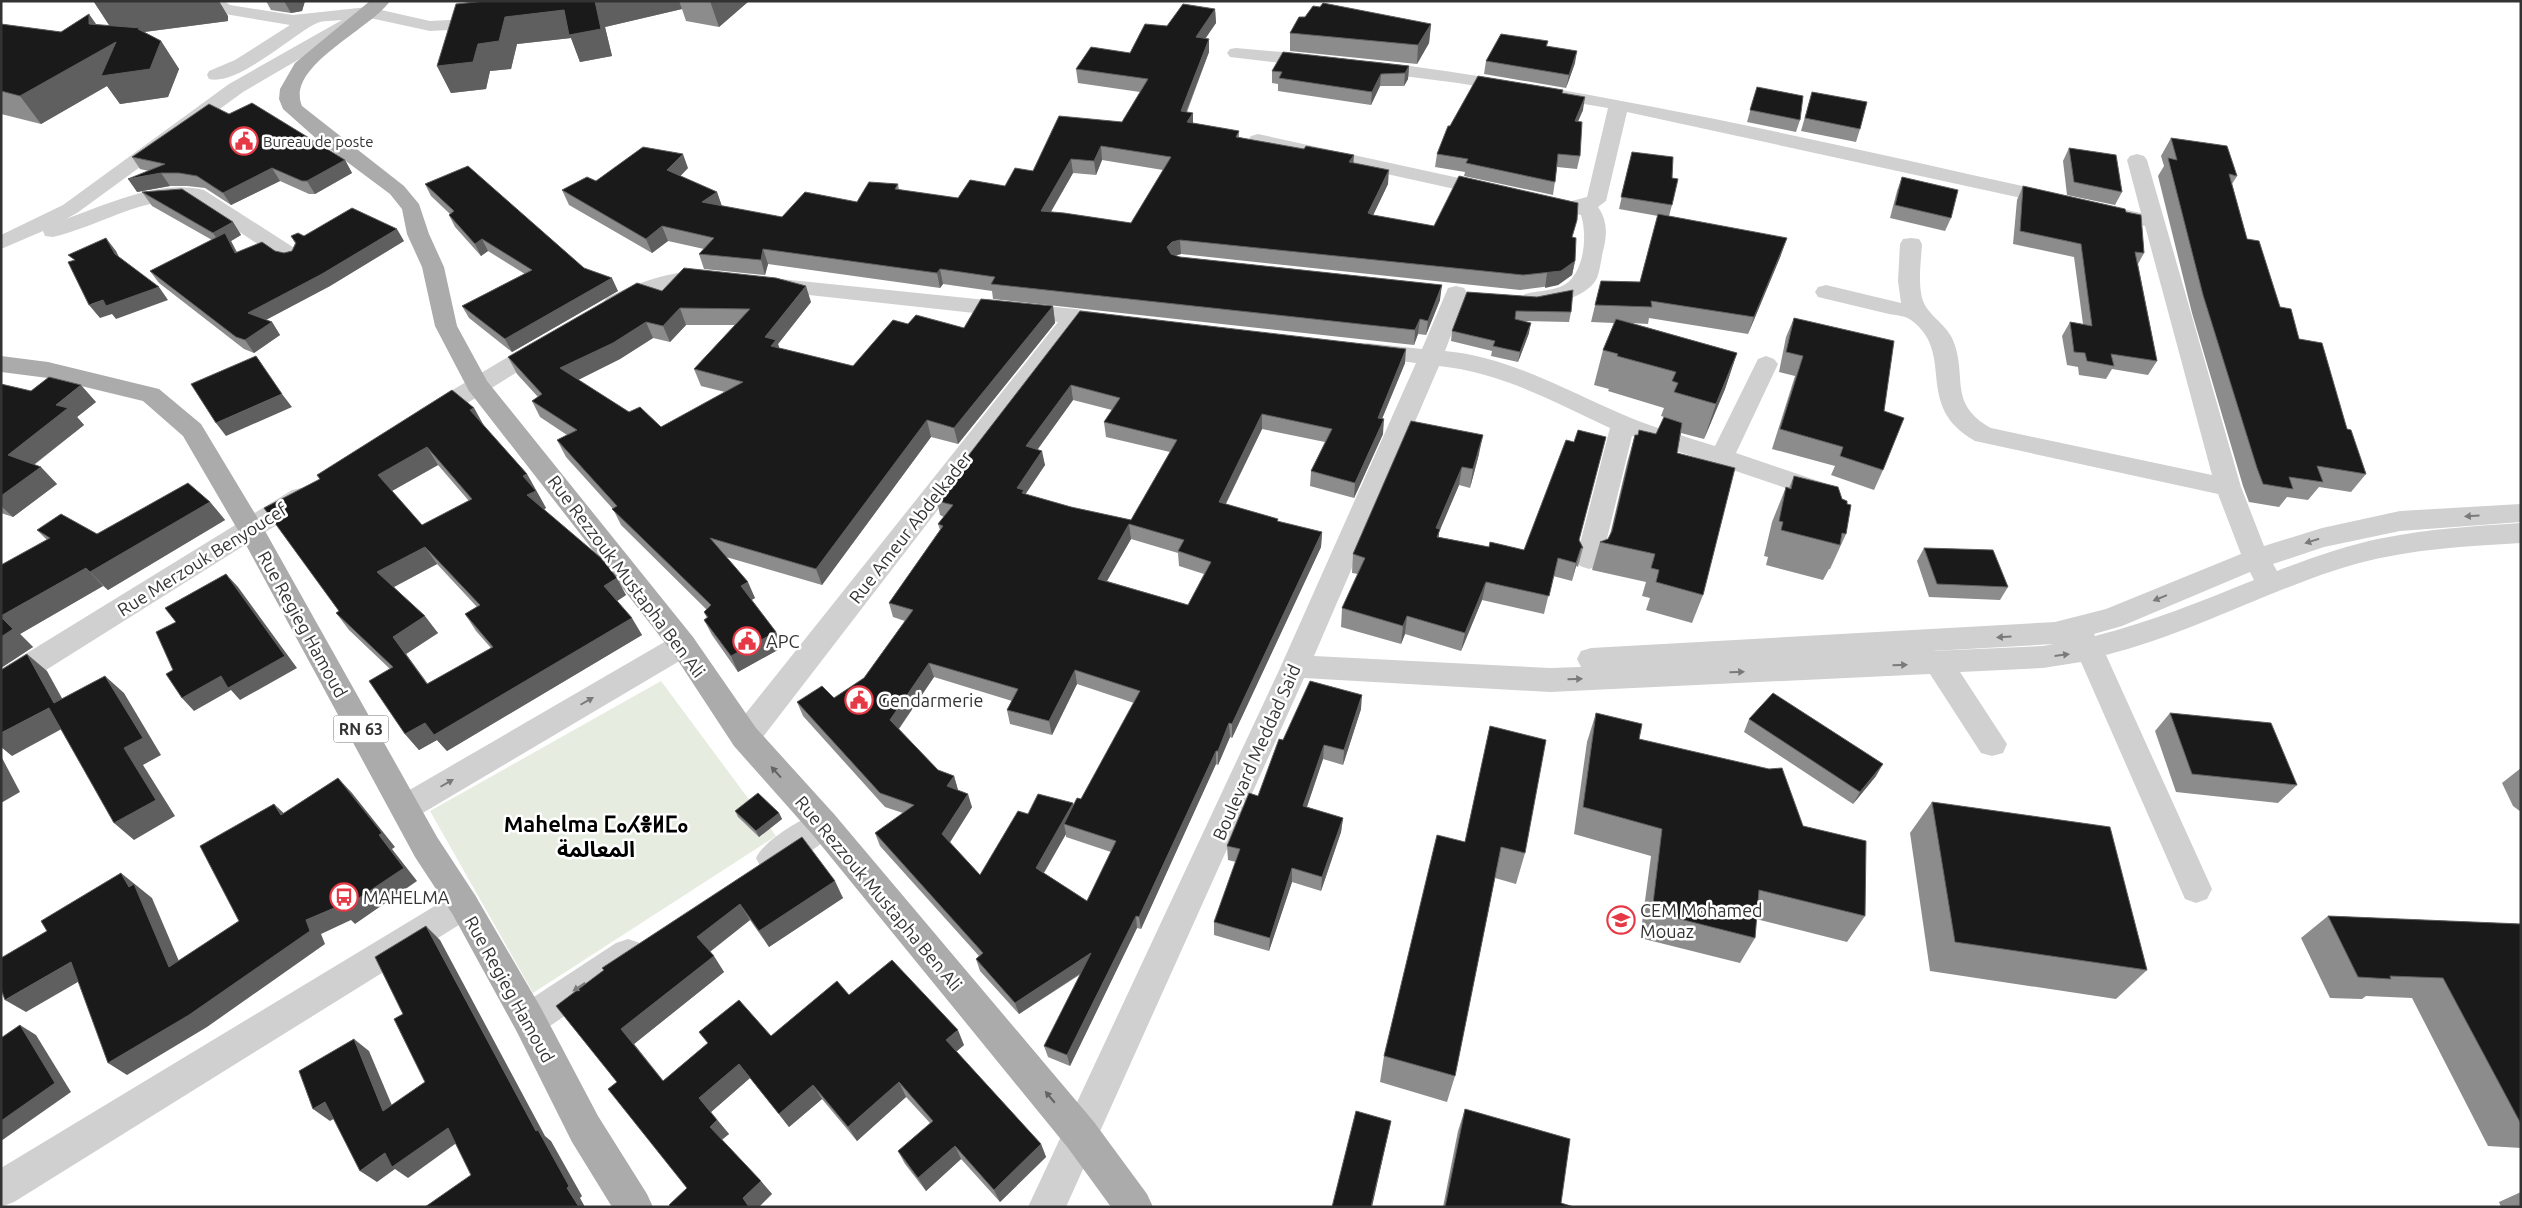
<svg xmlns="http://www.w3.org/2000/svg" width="2522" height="1208" viewBox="0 0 2522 1208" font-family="Ubuntu,'Noto Sans Arabic','Noto Sans Tifinagh',sans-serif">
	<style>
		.green { fill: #e6ecdf }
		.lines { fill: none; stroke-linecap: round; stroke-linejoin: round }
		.minor { fill: #d0d0d0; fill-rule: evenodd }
		.major { fill: #ababab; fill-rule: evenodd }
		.wall { fill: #8c8c8c; fill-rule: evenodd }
		.shaded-wall { fill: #5f5f5f }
		.building { fill: #1a1a1a; stroke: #5f5f5f; fill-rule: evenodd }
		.oneway { fill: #7a7a7a }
		.oneway2 { fill: #636363 }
		.labels { text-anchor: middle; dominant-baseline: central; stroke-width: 5; stroke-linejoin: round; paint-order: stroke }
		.far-poi-label { font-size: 15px; fill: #333; stroke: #fff; text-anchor: start }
		.shield { fill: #fff; stroke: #707070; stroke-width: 1 }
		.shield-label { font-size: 16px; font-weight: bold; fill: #333 }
		.street-label { font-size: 18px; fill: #333; stroke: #fff }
		.poi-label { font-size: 18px; fill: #333; stroke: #fff; text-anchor: start }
		.district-label { font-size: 22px; font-weight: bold; fill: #000; stroke: #fff }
	</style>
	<rect width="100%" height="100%" fill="#fff"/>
	<polygon class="green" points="661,681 776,836 533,993 430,811"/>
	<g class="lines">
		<g class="minor">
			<path d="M202,1H224L230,5L293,15L368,7L430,21L487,18L493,19L496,23L493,27L487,28L430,31L370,18L243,92L77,213L66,219C108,204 160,179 204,190L299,251L302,256L299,261L291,263L283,261L192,200C143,196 99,226 53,237L45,236L43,231L1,249V235L63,205L229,84L342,20C334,21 322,20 315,24C290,37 237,86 209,79L207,75L209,71L235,60L290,25L219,13Z"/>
			<polygon points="1236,48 1316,55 1323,57 1325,61 1323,65 1316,67 1230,57 1227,53 1230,49"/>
			<path d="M1371,61C1603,90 1830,143 2058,194L2065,196L2068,200L2065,204L2058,206L1627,112L1606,201L1598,207C1608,221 1607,236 1603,251C1601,260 1600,270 1597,278C1588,298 1544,309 1525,304L1522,299L1525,294C1536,291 1549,291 1560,287C1584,278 1588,237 1581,215L1560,212L1557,208L1560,204L1587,197L1608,108L1458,83L1364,71L1362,67L1364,63Z"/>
			<polygon points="1258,134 1491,185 1498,187 1501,191 1498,195 1491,197 1251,144 1248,140 1251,136"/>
			<path d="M2137,154L2144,156L2147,160L2241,487L2264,546L2322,528L2400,511L2521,504V522L2400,531L2324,547L2273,564L2277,571C2311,558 2347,545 2383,538C2428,529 2475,526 2521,523V543C2467,546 2412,549 2359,563C2273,587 2194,633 2106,655L2212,889L2207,899L2196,903L2185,899L2081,662L2043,668L1960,672L2007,744L2003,753L1992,756L1981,753L1930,674L1550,692L1304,678L1066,1207H1028L1281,666L1416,363L1359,356L1355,351L1359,346L1367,343L1422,349L1448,288L1456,286L1464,288L1467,293L1445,351C1512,357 1570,393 1631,418C1658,429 1687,437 1715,446L1758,359L1766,356L1774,359L1778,364L1736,453L1836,487L1840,493L1836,499L1827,502L1632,436L1602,559L1598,566L1589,569L1580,566L1576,559L1610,428C1555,402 1500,372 1439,366L1314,656L1550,668L1581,667L1577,659L1581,651L1591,648L2055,622L2106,609L2241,554L2218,494L1975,441C1912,405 1957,354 1911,320C1906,316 1895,315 1889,314C1865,308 1842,303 1818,297L1815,292L1818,287L1826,285L1901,303L1898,281L1900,244L1903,239L1911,238L1919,239L1922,244C1921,262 1918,280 1922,298C1927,315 1944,322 1952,338C1969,375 1946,403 1991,428L2212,475L2145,226L2097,215L2094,211L2097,207L2104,205L2141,213L2127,160L2130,156ZM2250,572L2254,580C2202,601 2150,622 2095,636L2094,634L2122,626ZM2054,644L2043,646L1932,651Z"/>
			<path d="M708,271L716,273L719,278L716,283L672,287L614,310L606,308L603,303L606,298C639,282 671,270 708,271Z"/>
			<polygon points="771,278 1075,309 1122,316 1125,321 1122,326 1114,328 1080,325 756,746 745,749 734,746 730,737 734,728 1058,322 763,290 760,285 763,280"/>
			<polygon points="543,339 551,341 555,346 551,351 437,422 428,424 419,422 416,416 419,410 535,341"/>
			<polygon points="301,488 310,490 314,497 310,504 11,692 1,695 1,669 292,490"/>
			<polygon points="683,634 693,637 697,645 693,653 416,817 405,821 394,817 390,808 394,799 673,637"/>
			<path d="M823,810L834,814L839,824C830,842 791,865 772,872L761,868L756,858C764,840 804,817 823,810Z"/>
			<polygon points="464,890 475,895 480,905 475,915 14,1202 1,1207 1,1168 453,895"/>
			<polygon points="628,939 640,943 645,954 640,965 541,1032 529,1037 517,1032 512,1020 517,1008 616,943"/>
		</g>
		<g class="major">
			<path d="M370,1H390C370,30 285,66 302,106L404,186L419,204L429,234L444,267L457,326L487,381L693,637L756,728L834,814L1094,1122L1147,1194L1153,1207H1111L1068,1148L812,834L734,746L673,653L469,391L435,326L422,267L407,234L402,209L390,194L319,141L283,109L279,99L280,89L295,63Z"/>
			<polygon points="1,356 48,362 159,389 201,424 260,522 437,837 475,895 541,1008 598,1116 647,1194 653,1207 612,1207 572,1142 517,1032 453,915 415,857 239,532 183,436 143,401 48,378 1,372"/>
		</g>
	</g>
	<g class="wall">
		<polygon points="266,1 305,1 302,11 291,13 271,10"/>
		<polygon points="486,1 749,1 719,27 686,21 682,9 605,27 612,56 580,62 571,38 517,44 511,69 490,71 486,89 451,93 437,66"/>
		<polygon points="94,2 228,16 228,21 144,32 161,41 179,69 168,97 120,104 107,86 41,124 1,114 1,24 61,32 96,25 110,26"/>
		<path d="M1215,9L1216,23L1205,38L1209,39V52L1187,112L1193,123L1239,131V137L1353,163L1388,184L1373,215L1434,226L1573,237L1575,261L1572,275L1558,285L1520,290L1181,254L1175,256L1180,257L1440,300L1426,335L1418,334L1414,345L993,299L992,291L943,284L940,288L768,264L765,275L704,269L699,254L704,249L668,241L652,253L569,205L562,190L596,181L688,168L680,176L717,192L722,206L782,217L857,202L898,184L899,190L958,198L1005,186L1122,122L1140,92L1078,83L1076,69L1130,53L1167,26ZM1102,160L1163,170L1131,223L1051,212L1073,173L1096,175Z"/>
		<polygon points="1305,17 1431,24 1429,43 1417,64 1290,51 1290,33"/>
		<polygon points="1548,41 1547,46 1575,63 1566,88 1484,74 1486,61"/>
		<polygon points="1409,66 1408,79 1404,86 1380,86 1371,105 1278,91 1278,84 1272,83 1272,71"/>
		<polygon points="1757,87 1800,120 1796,132 1747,122"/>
		<polygon points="1812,92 1860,129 1856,142 1801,131"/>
		<polygon points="1563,93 1583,110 1578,121 1580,156 1577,169 1557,167 1553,195 1464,176 1465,172 1435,167 1437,154 1450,126"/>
		<polygon points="229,114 345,160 352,173 315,194 309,194 280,181 231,205 205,188 187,186 170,186 137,192 149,171 140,169 132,157"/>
		<polygon points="2171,138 2237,176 2232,184 2247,239 2280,307 2299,339 2347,429 2366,474 2351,492 2319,487 2308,500 2287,497 2279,507 2249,502 2243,486 2192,313 2158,176 2164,166 2161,156"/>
		<polygon points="2069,148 2122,192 2115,205 2067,195 2063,161"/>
		<polygon points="1632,152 1672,205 1669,216 1781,255 1748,334 1649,318 1648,324 1632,323 1737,353 1725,389 1704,439 1681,433 1677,453 1703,595 1692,623 1646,610 1650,598 1642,596 1646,582 1592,570 1600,542 1608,539 1610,535 1627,463 1635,435 1638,435 1656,434 1667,418 1661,416 1664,408 1608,391 1609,389 1594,385 1603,350 1614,323 1591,322 1601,281 1640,282 1658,216 1619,209"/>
		<polygon points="1902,177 1951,218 1945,231 1890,218 1897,191"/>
		<polygon points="425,184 584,268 618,291 512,352 469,318 462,306 525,274 488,251 481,256 455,227 449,215 450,214 431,196"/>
		<polygon points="2023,186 2126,212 2144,253 2138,264 2157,361 2148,375 2112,369 2106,379 2079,375 2078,367 2067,365 2062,336 2070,322 2083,324 2074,257 2013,244 2017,200"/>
		<polygon points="142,192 233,222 241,235 231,241 237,252 275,251 284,253 292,251 295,243 291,236 304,236 404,241 330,286 266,320 272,322 280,335 254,353 244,349 159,283 150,271 212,240 152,206"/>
		<path d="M662,291L811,302L778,344L779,348L853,366L908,324L964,328L1053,306L1055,323L958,444L931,437L822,585L726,557L755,598L751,600L776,632L783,647L738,672L712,635L704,620L707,618L704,612L707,610L621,525L613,509L566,457L557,440L567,435L540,417L532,401L538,397L517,374L508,357ZM686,325H735L694,369L701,386L725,392L661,427L629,412L578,380L620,359L653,338L670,342Z"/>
		<polygon points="1467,292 1571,312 1569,322 1522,321 1529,333 1518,362 1491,356 1492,351 1451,341 1452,331"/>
		<path d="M1080,311L1405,363L1382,419L1383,434L1354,498L1310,486L1311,471L1325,442L1262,429L1226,504L1278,519V522L1322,532L1321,547L1232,738L1230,737L1218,765L1216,764L1141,929L1137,928L1070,1066L1048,1057L1044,1046L1081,974L1019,1014L980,971L976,959L979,956L880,846L875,833L903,813L885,807L803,716L797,702L834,698L864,678L905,621L893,617L889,603L940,530L938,524L944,517L940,515L937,501ZM1073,400L1112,410L1104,422L1106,437L1170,452L1131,520L1071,507L1025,494L1045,465L1038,449ZM1131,539L1178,553L1179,566L1204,574L1188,605L1107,581ZM934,677L1012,701L1007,710L1010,724L1052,735L1077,684L1134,703L1081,799L1074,805L1073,803L1028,814L980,875L950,842L972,807L958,790L954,776L938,770L899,729ZM1066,834V837L1111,852L1087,901L1044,873Z"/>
		<polygon points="1794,318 1884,411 1883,470 1874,490 1831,475 1835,466 1772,449 1795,376 1779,372 1786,337"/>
		<polygon points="1,384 31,391 96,402 77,417 84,425 34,465 57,484 13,517 1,513"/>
		<path d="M474,408L484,426L527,474L546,508L544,509L626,595L617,601L642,635L447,751L437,740L419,750L405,734L390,669L349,630L336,613L339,611L264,508ZM438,465L469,501L422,525L392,491ZM437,564L477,607L465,614L476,631L491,648L428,684L406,654L438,633L394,587Z"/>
		<polygon points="1411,421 1479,454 1470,488 1459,485 1439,532 1439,537 1489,547 1524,550 1579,540 1583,548 1578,567 1576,566 1572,581 1553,576 1544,614 1482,600 1461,651 1405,634 1401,644 1341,627 1342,608 1358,574 1352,573 1353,554"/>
		<polygon points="1794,476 1842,499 1847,504 1846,534 1830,569 1829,569 1823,580 1766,565 1768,557 1764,556 1772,522 1786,487 1789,488"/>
		<polygon points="210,502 225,520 108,590 103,586 20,634 33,647 1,668 47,540 37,530 97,534"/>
		<polygon points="1924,548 2008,587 2000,600 1929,597 1917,561"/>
		<polygon points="1361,709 1343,765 1323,759 1307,807 1343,818 1341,832 1321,891 1292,882 1269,951 1214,935 1214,922 1236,862 1228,860 1227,846 1258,796"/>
		<polygon points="1596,713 1639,739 1803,826 1865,916 1847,942 1756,919 1755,938 1740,963 1640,938 1651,856 1574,834 1587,742"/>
		<polygon points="2170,713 2297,785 2278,803 2176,792 2155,731"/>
		<polygon points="1749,719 1876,776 1853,804 1744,732"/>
		<polygon points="1490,726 1525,853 1516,884 1495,878 1455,1076 1447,1102 1380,1082 1384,1056 1465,842"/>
		<polygon points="2521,768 2521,812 2513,806 2502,783"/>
		<polygon points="1932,802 2147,970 2116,999 1930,971 1910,833"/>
		<polygon points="735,811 779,813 782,819 759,837 738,817"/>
		<polygon points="802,837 843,898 769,947 750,920 710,952 724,972 634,1044 663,1081 708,1043 699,1032 771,1036 849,995 964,1045 956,1052 1041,1144 1046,1157 1000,1202 961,1159 926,1191 905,1164 898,1151 930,1123 906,1097 857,1141 822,1099 789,1127 750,1078 711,1112 729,1134 722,1140 772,1194 687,1188 617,1082 556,1006"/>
		<polygon points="2328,916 2521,924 2521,1148 2488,1146 2412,998 2366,996 2362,999 2330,998 2301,938"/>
		<polygon points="1465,1109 1561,1203 1574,1207 1443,1207 1458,1131"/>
		<polygon points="2521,1192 2521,1207 2501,1207 2499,1202"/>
	</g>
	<g class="shaded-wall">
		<polygon points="103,1 219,1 228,16 228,21 144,32 161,41 179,69 168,97 120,104 107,86 41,124 20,96 89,24 89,14 108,41 116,36 94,2"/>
		<polygon points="284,1 305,1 302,11 291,13"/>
		<polygon points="595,1 679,1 682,9 605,27 612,56 580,62 571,38 517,44 511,69 490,71 486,89 451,93 437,66 478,44 505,17 564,10"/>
		<polygon points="710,1 749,1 719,27"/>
		<polygon points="1215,9 1216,23 1197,51 1196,37"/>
		<polygon points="1431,24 1429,43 1417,64 1418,45"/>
		<polygon points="1209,39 1209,52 1181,125 1181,111"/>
		<polygon points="1577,51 1575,63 1566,88 1569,75"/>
		<polygon points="1409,66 1408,79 1404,86 1405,73"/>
		<polygon points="1381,74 1380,86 1371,105 1372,92"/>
		<polygon points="1585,97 1583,110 1573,133 1575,121"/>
		<polygon points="1193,113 1193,127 1187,122"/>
		<polygon points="1101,146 1102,160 1096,175 1094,161"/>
		<polygon points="683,154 688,168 672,185 667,170"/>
		<polygon points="1354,155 1353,169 1349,162"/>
		<polygon points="1071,159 1073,173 1043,225 1041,211"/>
		<polygon points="345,160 352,173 315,194 307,181"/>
		<polygon points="272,168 280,181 231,205 223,193"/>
		<polygon points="1389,170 1388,184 1367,228 1368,213"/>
		<polygon points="161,173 170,186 137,192 128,179"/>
		<polygon points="717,192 722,207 702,202"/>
		<polygon points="233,222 241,235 231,241 243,265 222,246 213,233"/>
		<polygon points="662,226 668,241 652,253 646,239"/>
		<polygon points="397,229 404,241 330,286 256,325 248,313"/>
		<polygon points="106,238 116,251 124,267 115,254"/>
		<polygon points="1787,238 1781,255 1748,334 1754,317"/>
		<polygon points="482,239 488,251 481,256 475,244"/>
		<polygon points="1180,240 1181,254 1173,256 1168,262 1167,247 1172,242"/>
		<polygon points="763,249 768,264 765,275 761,260"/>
		<polygon points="1575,261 1572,275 1558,285 1545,288 1547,273"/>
		<polygon points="940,269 943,284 940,288 937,273"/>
		<polygon points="612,278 618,291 512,352 505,339"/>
		<polygon points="1442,285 1440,300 1426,335 1428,321"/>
		<polygon points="806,286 811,302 778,344 782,356 777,362 765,337"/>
		<polygon points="159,287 168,300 116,319 112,314 100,318 89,305 103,300"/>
		<polygon points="1053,306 1055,323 958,444 954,428"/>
		<polygon points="680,308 686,325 670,342 663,326"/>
		<polygon points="1420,319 1418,334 1414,345 1415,330"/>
		<polygon points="272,322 280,335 254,353 245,340"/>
		<polygon points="646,322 653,338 620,359 568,385 560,368"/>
		<polygon points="1531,323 1529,333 1518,362 1520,352"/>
		<polygon points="1406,349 1405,363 1376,433 1378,418"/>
		<polygon points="1737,353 1725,389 1704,439 1716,404"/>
		<polygon points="81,385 96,402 77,417 84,425 24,472 8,455 56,405"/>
		<polygon points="1071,385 1073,400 1029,461 1026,446"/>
		<polygon points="282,394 292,407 226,436 216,423"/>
		<polygon points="474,408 484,426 480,428 470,410"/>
		<polygon points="1262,414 1262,429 1219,517 1219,502"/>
		<polygon points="1384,419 1383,434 1354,498 1355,483"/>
		<polygon points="927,420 931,437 822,585 816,569"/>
		<polygon points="1483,435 1479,454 1470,488 1473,469"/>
		<polygon points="427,447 438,465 390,492 378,475"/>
		<polygon points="1042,451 1045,465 1025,495 1027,505 1017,488"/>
		<polygon points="41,467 57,484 13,517 1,506 1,496"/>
		<polygon points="1462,467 1459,485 1439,532 1437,548 1436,528"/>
		<polygon points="527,474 546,508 537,513 527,495 523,476"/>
		<polygon points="210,502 225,520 108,590 90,572"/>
		<polygon points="1129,524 1131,539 1100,593 1098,579"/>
		<polygon points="1322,532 1321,547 1232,738 1232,724"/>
		<polygon points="425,547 437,564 390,589 377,572"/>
		<polygon points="1581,548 1576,566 1572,581 1576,563"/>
		<polygon points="86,568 103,586 20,634 33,647 1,668 1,616"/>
		<polygon points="226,574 238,587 297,668 240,700 231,690 194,711 182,698"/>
		<polygon points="617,578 626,595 614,603 604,586"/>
		<polygon points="748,582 755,598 748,602 741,586"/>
		<polygon points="1486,582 1482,600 1461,651 1465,633"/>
		<polygon points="425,616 438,633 406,654 440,701 393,637"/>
		<polygon points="1407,616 1405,634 1401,644 1403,626"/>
		<polygon points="632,618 642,635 447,751 437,740 419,750 405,734 425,723"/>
		<polygon points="776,632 783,647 738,672 731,656"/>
		<polygon points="27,654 47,671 74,720 54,703"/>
		<polygon points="929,663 934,677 895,734 890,720"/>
		<polygon points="1075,670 1077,684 1052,735 1049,721"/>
		<polygon points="105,676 124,693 161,755 143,765 175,816 134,840 114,823 124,748"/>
		<polygon points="1362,695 1361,709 1343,765 1344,750"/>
		<polygon points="49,708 69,725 12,756 1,747 1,733"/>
		<polygon points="1229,723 1230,737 1218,765 1218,751"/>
		<polygon points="1324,745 1323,759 1302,821 1303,806"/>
		<polygon points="1216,751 1216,764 1141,929 1139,917"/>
		<polygon points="1,756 20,792 1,803"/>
		<polygon points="1883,764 1876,776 1853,804 1860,792"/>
		<polygon points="954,776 958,790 952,800 947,786"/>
		<polygon points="338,778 352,793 395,847 392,849 417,881 355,924 351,920 321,934 325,944 207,1027 127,1075 108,1063 306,920 339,906 379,835"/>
		<polygon points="968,794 972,807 947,847 942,834"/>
		<polygon points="1073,803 1076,817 1064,824 1066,834 1039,881 1036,868"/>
		<polygon points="274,804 289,818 281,815"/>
		<polygon points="779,813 782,819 759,837 756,831"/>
		<polygon points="1343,818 1341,832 1321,891 1322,877"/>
		<polygon points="1292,868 1292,882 1269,951 1270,938"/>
		<polygon points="121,873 152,898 187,980 169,967 129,887"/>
		<polygon points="835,881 843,898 769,947 759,931"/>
		<polygon points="740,904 750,920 708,953 697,937"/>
		<polygon points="1136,916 1137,928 1070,1066 1067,1055"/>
		<polygon points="426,926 440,940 545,1136 551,1141 582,1196 580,1198 585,1207 579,1207 567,1188 536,1131"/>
		<polygon points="1091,953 1093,965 1019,1014 1015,1003"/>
		<polygon points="714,956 724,972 634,1044 675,1095 621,1029"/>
		<polygon points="71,962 90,975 26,1012 5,1000"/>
		<polygon points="20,1025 36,1035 71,1092 1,1141 1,1121"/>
		<polygon points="958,1030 964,1045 952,1055 946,1040"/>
		<polygon points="354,1039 369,1051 399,1122 383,1111"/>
		<polygon points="739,1064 750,1078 711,1112 699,1098"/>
		<polygon points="899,1082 906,1097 857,1141 848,1127"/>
		<polygon points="813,1085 822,1099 789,1127 779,1114"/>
		<polygon points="325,1102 342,1114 330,1121 313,1109"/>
		<polygon points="717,1120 729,1134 721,1140 710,1127"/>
		<polygon points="1391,1121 1372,1207 1371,1207"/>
		<polygon points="448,1128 462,1139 408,1178 395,1169 377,1182 360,1171 385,1153"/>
		<polygon points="1041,1144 1046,1157 1000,1202 994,1190"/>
		<polygon points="955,1146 961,1159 926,1191 918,1178"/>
		<polygon points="761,1181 772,1194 759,1207 749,1207 743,1198"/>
	</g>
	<g class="building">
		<polygon points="486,1 595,1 601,29 569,35 564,10 505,17 499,41 478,44 473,62 437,66 456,4"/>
		<polygon points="1323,3 1431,24 1418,45 1290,33 1299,17 1305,17 1313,6 1320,7"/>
		<path d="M1183,4L1215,9L1196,37L1209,39L1181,111L1193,113L1187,122L1239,131L1236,137L1304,149L1306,146L1354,155L1349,162L1389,170L1368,213L1373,215L1434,226L1459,176L1578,203L1577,220L1572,237L1576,238L1575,261L1561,271L1523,275L1180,240L1172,242L1167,247L1171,254L1180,257L1442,285L1428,321L1420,319L1415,330L991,284L995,277L940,269L937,273L763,249L761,260L699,254L714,238L662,226L646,239L562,190L587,177L596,181L643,147L683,154L667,170L717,192L702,202L782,217L805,192L857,202L869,182L898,184L895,189L958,198L970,180L1005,186L1015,168L1033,171L1059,116L1122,122L1148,79L1076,69L1091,47L1130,53L1145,24L1167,26ZM1101,146L1171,157L1131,223L1064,213L1041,211L1071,159L1094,161Z"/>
		<polygon points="89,14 89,24 141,28 138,29 161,41 150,69 101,76 116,42 20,96 1,91 1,24 61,32"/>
		<polygon points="1501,34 1548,41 1546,46 1577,51 1569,75 1486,61"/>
		<polygon points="1283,52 1409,66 1405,73 1381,74 1372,92 1279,78 1282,72 1272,71"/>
		<polygon points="1478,76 1563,90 1562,93 1585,97 1575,121 1582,122 1580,156 1558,154 1555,182 1466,163 1468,159 1437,154 1448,126 1450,126"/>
		<polygon points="1757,87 1803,96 1800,120 1750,110"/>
		<polygon points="1812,92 1867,102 1860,129 1805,118"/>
		<polygon points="252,103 345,160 307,181 302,181 272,168 223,193 197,176 179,173 161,173 128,179 165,164 132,157 209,104 229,114"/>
		<polygon points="2171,138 2227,146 2237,176 2229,174 2247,239 2259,241 2280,307 2291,309 2299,339 2322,343 2347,429 2351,430 2366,474 2317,466 2323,482 2289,477 2293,489 2263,484 2257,468 2203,295 2168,158 2177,160"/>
		<polygon points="2069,148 2116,155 2122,192 2074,182"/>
		<polygon points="1632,152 1673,157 1672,178 1678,179 1672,205 1621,197"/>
		<polygon points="468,166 584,268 612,278 505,339 462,306 532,270 482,239 475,244 449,215 454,211 425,184"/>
		<polygon points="1902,177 1958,190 1951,218 1895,205"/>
		<polygon points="2023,186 2125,209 2126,212 2141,215 2144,253 2135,252 2157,361 2111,354 2114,366 2087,361 2085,353 2074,352 2070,322 2092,326 2081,244 2020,231"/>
		<polygon points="182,189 233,222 213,233 142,192"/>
		<polygon points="352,208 397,229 322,274 248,313 272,322 245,340 236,337 150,271 225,233 235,253 262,242 275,251 284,253 292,251 296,243 291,236 298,233 304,236"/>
		<polygon points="1658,214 1787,238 1754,317 1651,301 1652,307 1595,305 1601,281 1640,282"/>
		<polygon points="106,238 115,254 159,287 106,306 103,300 89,305 68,262 75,260 68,255"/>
		<path d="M684,268L776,278L806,286L765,337L776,340L771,346L853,366L893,320L908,324L916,315L964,328L981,299L1053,306L954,428L927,420L816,569L710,538L748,582L741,586L776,632L731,656L704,620L708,617L704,612L711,605L612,509L617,506L557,440L577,430L532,401L542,394L508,357L637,283L662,291ZM680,308L750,309L694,369L743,382L661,427L640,407L629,412L560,368L613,343L646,322L663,326Z"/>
		<polygon points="1573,290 1571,312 1516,311 1515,319 1531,323 1520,352 1493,346 1495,341 1452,331 1467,292 1537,297"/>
		<path d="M1080,311L1406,349L1378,418L1384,419L1355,483L1311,471L1332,429L1262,414L1219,502L1278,519L1277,521L1322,532L1232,724L1229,723L1218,751H1216L1139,917L1136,916L1067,1055L1044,1046L1091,953L1015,1003L976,959L983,953L875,833L914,805L880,793L797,702L822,686L834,698L864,678L913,610L889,603L943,526L938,524L953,505L937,501L958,469ZM1071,385L1120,398L1104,422L1177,440L1131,520L1071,507L1022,493L1024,490L1017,488L1042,451L1026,446ZM1129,524L1184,540L1178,551L1211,562L1188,605L1098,579ZM929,663L1018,689L1007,710L1049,721L1075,670L1140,691L1081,799L1077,798L1064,824L1116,841L1087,901L1036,868L1073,803L1038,794L1028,814L1018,811L980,875L942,834L968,794L947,786L954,776L938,770L890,720Z"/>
		<polygon points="1794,318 1894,341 1884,411 1904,418 1883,470 1840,456 1843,447 1780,429 1803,356 1786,352"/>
		<polygon points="1616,319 1737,353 1716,404 1674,392 1678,383 1672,381 1676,372 1617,356 1618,354 1603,350"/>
		<polygon points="256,356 282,394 216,423 191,384"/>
		<polygon points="49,377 81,385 56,405 68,408 8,455 41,467 1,496 1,384 31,391"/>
		<path d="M452,390L474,408L470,410L527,474L523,476L536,491L527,495L601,558L617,578L604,586L632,618L434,735L425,723L405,734L369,681L393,667L336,613L339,611L264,508L320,479L317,475ZM427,447L472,499L422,525L378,475ZM425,547L480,605L465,614L493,647L427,684L393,637L425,616L377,572Z"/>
		<polygon points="1664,417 1682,423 1677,453 1735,468 1703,595 1656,582 1659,570 1651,568 1655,554 1600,542 1608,539 1612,531 1635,435 1638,435 1639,430 1656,434"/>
		<polygon points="1411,421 1483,435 1473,469 1462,467 1436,528 1440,529 1437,537 1489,547 1490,542 1524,550 1566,440 1574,442 1578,430 1606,437 1579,540 1583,548 1581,548 1576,563 1558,558 1549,596 1486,582 1465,633 1407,616 1403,626 1342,608 1365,558 1353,554"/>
		<polygon points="1794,476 1838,487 1842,499 1847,501 1847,504 1851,505 1846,534 1842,533 1840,545 1781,530 1783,522 1779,521 1786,487 1791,489"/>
		<polygon points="188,483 210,502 90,572 86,568 1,616 1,565 50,538 37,530 61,514 97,534"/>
		<polygon points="1924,548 1993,550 2008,587 1937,584"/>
		<polygon points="226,574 285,656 228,688 221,676 182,698 166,674 173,670 156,632 176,622 165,608"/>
		<polygon points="1,617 13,629 1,637"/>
		<polygon points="27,654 54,703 105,676 143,738 124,748 156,800 114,823 49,708 1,733 1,670"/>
		<polygon points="1310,681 1362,695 1344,750 1324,745 1303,806 1343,818 1322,877 1292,868 1270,938 1214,922 1240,849 1227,846 1249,793 1258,796 1279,739 1283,740"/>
		<polygon points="1773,693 1883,764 1860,792 1749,719"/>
		<polygon points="1596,713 1642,724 1639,739 1769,769 1782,768 1803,826 1866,841 1865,916 1759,890 1755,938 1652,912 1662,829 1583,807"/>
		<polygon points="2170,713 2271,723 2297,785 2192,774"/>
		<polygon points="1490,726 1546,740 1525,853 1501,847 1455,1076 1384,1056 1437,835 1465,842"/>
		<polygon points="338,778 382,833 379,835 404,868 341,910 339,906 306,920 310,931 189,1015 108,1063 71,962 5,1000 1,989 1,958 47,931 41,921 121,873 129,887 134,884 169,967 239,921 200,846 274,804 281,815"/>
		<polygon points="758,793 779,813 756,831 735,811"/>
		<polygon points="1932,802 2110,827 2147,970 1955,942"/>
		<polygon points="802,837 835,881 759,931 740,904 697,937 714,956 621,1029 663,1081 708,1043 699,1032 739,1000 771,1036 837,981 849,995 892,960 958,1030 946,1040 1041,1144 994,1190 955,1146 918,1178 898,1151 933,1121 899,1082 848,1127 813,1085 779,1114 739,1064 699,1098 717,1120 710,1127 761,1181 743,1198 749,1207 671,1207 669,1205 687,1188 608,1089 617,1082 556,1006 604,970 602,968"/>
		<polygon points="2328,916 2521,924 2521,1124 2443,978 2390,976 2391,979 2358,977"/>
		<polygon points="426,926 536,1131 538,1130 569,1186 567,1188 579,1207 425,1207 471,1175 448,1128 392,1167 385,1153 360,1171 325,1102 313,1109 299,1071 354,1039 383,1111 425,1082 394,1019 403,1014 375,957"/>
		<polygon points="20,1025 55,1083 1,1121 1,1038"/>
		<polygon points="1465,1109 1570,1139 1561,1203 1574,1207 1445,1207"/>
		<polygon points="1356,1111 1391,1121 1371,1207 1332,1207"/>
	</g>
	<defs><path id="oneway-solid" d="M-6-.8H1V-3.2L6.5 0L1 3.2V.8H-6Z" transform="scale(1.25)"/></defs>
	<g class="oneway">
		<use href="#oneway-solid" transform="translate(2472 516) rotate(176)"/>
		<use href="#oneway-solid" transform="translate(2312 541) rotate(162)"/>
		<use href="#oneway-solid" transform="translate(2160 598) rotate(158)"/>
		<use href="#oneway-solid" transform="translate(2004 637) rotate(177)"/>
		<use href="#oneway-solid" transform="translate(2062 655) rotate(-7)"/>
		<use href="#oneway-solid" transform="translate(1900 665) rotate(-2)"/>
		<use href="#oneway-solid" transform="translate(1737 672) rotate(-2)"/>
		<use href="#oneway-solid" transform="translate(1575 679) rotate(-2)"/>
		<use href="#oneway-solid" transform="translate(587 701) rotate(-30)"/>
		<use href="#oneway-solid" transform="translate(447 783) rotate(-30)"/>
		<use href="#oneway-solid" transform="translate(579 987) rotate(146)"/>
	</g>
	<g class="oneway2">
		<use href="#oneway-solid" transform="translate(776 772) rotate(-132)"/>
		<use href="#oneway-solid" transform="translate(1050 1097) rotate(-130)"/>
	</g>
	<defs>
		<g id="civic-ring" transform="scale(1.4375)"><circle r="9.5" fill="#fff" stroke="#e63946" stroke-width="1.5"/><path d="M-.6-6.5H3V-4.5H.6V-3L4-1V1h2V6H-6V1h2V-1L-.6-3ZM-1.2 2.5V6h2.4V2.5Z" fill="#e63946"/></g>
		<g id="bus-ring" transform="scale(1.4375)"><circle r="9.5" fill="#fff" stroke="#e63946" stroke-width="1.5"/><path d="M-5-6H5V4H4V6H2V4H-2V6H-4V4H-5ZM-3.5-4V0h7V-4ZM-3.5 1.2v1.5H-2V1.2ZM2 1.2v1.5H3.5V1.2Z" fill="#e63946"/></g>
		<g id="school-ring" transform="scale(1.4375)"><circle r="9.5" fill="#fff" stroke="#e63946" stroke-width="1.5"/><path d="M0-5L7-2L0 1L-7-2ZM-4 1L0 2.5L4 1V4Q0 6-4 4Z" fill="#e63946"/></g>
	</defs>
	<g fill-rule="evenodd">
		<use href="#civic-ring" x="244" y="141"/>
		<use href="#civic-ring" x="747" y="641"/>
		<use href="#civic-ring" x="859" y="700"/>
		<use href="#bus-ring" x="344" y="897"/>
		<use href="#school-ring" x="1621" y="920"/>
	</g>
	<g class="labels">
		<g class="far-poi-label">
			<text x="263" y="141">Bureau de poste</text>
		</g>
		<rect class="shield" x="333.5" y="715.5" width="55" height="27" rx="4"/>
		<g class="shield-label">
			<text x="361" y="729">RN 63</text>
		</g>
		<g class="street-label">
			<text transform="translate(910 527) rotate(-52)">Rue Ameur Abdelkader</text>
			<text transform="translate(202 559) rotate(-32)">Rue Merzouk Benyoucef</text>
			<text transform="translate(627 576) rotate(53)">Rue Rezzouk Mustapha Ben Ali</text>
			<text transform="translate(303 624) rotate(61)">Rue Regieg Hamoud</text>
			<text transform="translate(1256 752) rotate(-66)">Boulevard Meddad Said</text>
			<text transform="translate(879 893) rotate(50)">Rue Rezzouk Mustapha Ben Ali</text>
			<text transform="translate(510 989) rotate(61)">Rue Regieg Hamoud</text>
		</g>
		<g class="poi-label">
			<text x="766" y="641">APC</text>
			<text x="878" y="700">Gendarmerie</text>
			<text x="363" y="897">MAHELMA</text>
			<text x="1640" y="910">CEM Mohamed<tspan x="1640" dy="21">Mouaz</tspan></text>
		</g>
		<g class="district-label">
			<text x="596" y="823">Mahelma ⵎⴰⵃⴻⵍⵎⴰ<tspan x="596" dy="25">المعالمة</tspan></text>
		</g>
	</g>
	<rect width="2522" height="1208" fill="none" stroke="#333333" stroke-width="5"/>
</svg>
